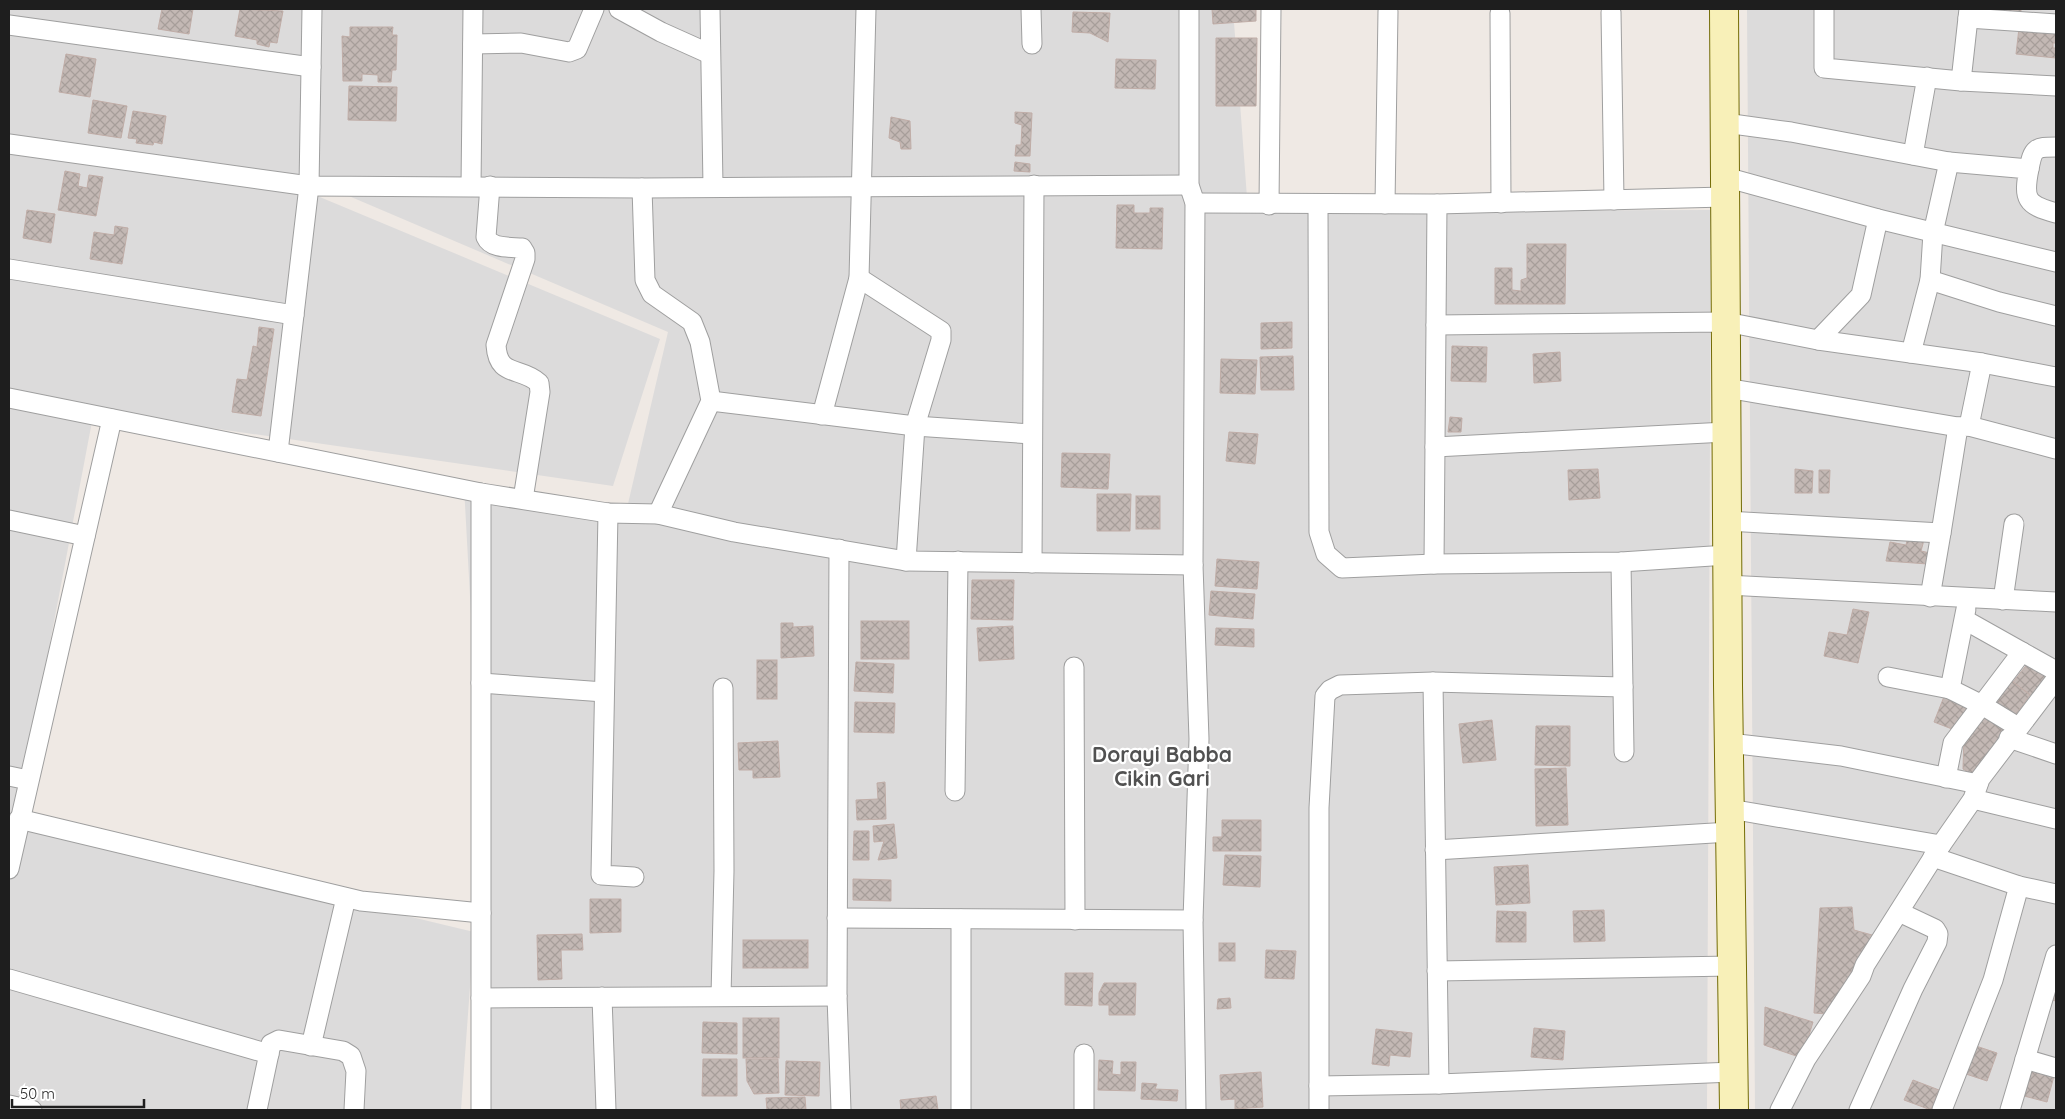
<svg xmlns="http://www.w3.org/2000/svg" width="2065" height="1119" viewBox="0 0 2065 1119" font-family="Quicksand,sans-serif">
	<style>
		.residential { fill: #dcdbdb }
		.building { fill: url(#building-cross-hatch); stroke: #c0ada7 }
		.lines { fill: none; stroke-linecap: round; stroke-linejoin: round }
		.street-casing { stroke: #9f9f9f; stroke-width: 21 }
		.secondary-casing { stroke: #746c06; stroke-width: 30 }
		.street { stroke: #fff; stroke-width: 19 }
		.secondary { stroke: #f8f0b8; stroke-width: 28 }
		.labels { text-anchor: middle; dominant-baseline: central; stroke-width: 4.5; stroke-linejoin: round; paint-order: stroke }
		.district-label { font-size: 21px; font-weight: bold; fill: #515151; stroke: #fff }
	</style>
	<defs>
		<pattern id="building-cross-hatch" width="8" height="8" patternUnits="userSpaceOnUse" patternTransform="scale(1.25)"><rect width="8" height="8" fill="#c3b8b4"/><path d="M0 0l8 8M0 8l8-8" fill="none" stroke="#a79e9a"/></pattern>
	</defs>
	<rect width="100%" height="100%" fill="#efe9e4"/>
	<g class="residential">
		<polygon points="9,9 305,9 303,190 660,339 613,486 94,411 16,822 474,932 461,1110 9,1110"/>
		<polygon points="319,9 1233,9 1248,211 1711,210 1707,1110 480,1110 488,927 464,486 627,508 668,332 316,182"/>
		<polygon points="1747,9 2056,9 2056,1110 1755,1110"/>
	</g>
	<g class="building">
		<polygon points="162,9 193,9 189,34 158,29"/>
		<polygon points="240,9 283,11 277,43 270,42 269,47 257,44 257,40 235,36"/>
		<polygon points="1212,9 1256,9 1256,21 1213,24"/>
		<polygon points="2006,9 2021,9 2021,14 2006,13"/>
		<polygon points="1073,12 1110,13 1108,42 1090,33 1072,32"/>
		<polygon points="350,27 393,27 392,35 397,35 396,70 392,70 391,82 378,82 378,75 362,74 362,81 343,81 342,36 350,37"/>
		<polygon points="2019,28 2056,32 2056,43 2053,43 2053,48 2056,48 2056,58 2016,54"/>
		<polygon points="1216,38 1257,38 1256,106 1216,106"/>
		<polygon points="66,54 96,59 90,97 59,92"/>
		<polygon points="1116,59 1156,60 1155,89 1115,88"/>
		<polygon points="349,86 397,87 396,121 348,120"/>
		<polygon points="93,100 127,106 121,138 88,133"/>
		<polygon points="133,111 166,116 162,144 154,142 153,145 136,143 137,139 128,138"/>
		<polygon points="1015,112 1032,113 1030,156 1015,156 1016,145 1021,145 1022,125 1015,123"/>
		<polygon points="891,117 910,121 911,149 901,149 900,142 889,138"/>
		<polygon points="1015,162 1030,164 1030,172 1014,171"/>
		<polygon points="65,171 80,174 78,186 87,188 89,175 103,177 96,216 58,210"/>
		<polygon points="1117,205 1134,205 1134,213 1150,213 1150,208 1163,208 1162,249 1116,248"/>
		<polygon points="27,210 55,214 51,243 23,238"/>
		<polygon points="115,226 128,228 122,264 90,259 94,232 114,235"/>
		<polygon points="1527,244 1566,244 1565,304 1495,304 1495,268 1512,268 1512,290 1521,291 1521,280 1527,278"/>
		<polygon points="1292,322 1292,348 1261,349 1261,323"/>
		<polygon points="259,327 274,329 261,416 232,412 237,379 247,380 253,346 257,347"/>
		<polygon points="1452,346 1487,347 1486,382 1451,381"/>
		<polygon points="1560,352 1561,381 1534,383 1533,354"/>
		<polygon points="1293,356 1294,390 1261,390 1260,357"/>
		<polygon points="1221,359 1257,360 1255,394 1220,393"/>
		<polygon points="1450,417 1462,418 1461,432 1448,432"/>
		<polygon points="1229,432 1258,434 1255,464 1226,461"/>
		<polygon points="1062,453 1110,454 1108,489 1061,487"/>
		<polygon points="1598,469 1600,498 1569,500 1568,470"/>
		<polygon points="1795,469 1813,471 1812,493 1795,493"/>
		<polygon points="1819,470 1830,470 1829,493 1819,493"/>
		<polygon points="1097,494 1131,494 1130,531 1097,531"/>
		<rect x="1136" y="496" width="24" height="33"/>
		<polygon points="1908,536 1924,540 1921,551 1930,553 1928,564 1886,561 1890,542 1906,545"/>
		<polygon points="1217,559 1259,562 1257,589 1215,586"/>
		<polygon points="972,580 1014,580 1013,620 971,619"/>
		<polygon points="1211,591 1255,594 1253,619 1209,615"/>
		<polygon points="1853,609 1869,612 1858,663 1824,656 1829,632 1847,635"/>
		<rect x="861" y="621" width="48" height="38"/>
		<polygon points="781,623 793,623 793,627 813,626 814,656 781,658"/>
		<polygon points="1013,626 1014,659 979,661 977,628"/>
		<polygon points="1216,628 1254,629 1254,647 1215,645"/>
		<rect x="757" y="660" width="20" height="39"/>
		<polygon points="856,662 894,664 893,693 854,691"/>
		<polygon points="2029,662 2048,675 2032,696 2013,682"/>
		<polygon points="2012,681 2030,695 2014,717 1995,702"/>
		<polygon points="1945,694 1969,702 1959,727 1952,729 1934,722"/>
		<polygon points="855,702 895,703 894,733 854,732"/>
		<polygon points="1983,713 2007,727 1979,778 1963,769 1964,734"/>
		<polygon points="1492,720 1496,760 1463,763 1459,724"/>
		<polygon points="1536,726 1570,726 1570,766 1535,765"/>
		<polygon points="778,741 780,777 753,778 753,770 739,770 738,743"/>
		<polygon points="1566,768 1568,825 1536,826 1535,769"/>
		<polygon points="885,782 886,819 857,820 856,800 878,799 877,783"/>
		<polygon points="1222,820 1261,820 1261,851 1213,851 1213,837 1222,837"/>
		<polygon points="894,824 897,858 878,860 884,841 874,842 873,826"/>
		<polygon points="854,831 869,831 869,860 853,860"/>
		<polygon points="1225,855 1261,856 1260,887 1223,885"/>
		<polygon points="1528,865 1530,903 1496,905 1494,867"/>
		<polygon points="853,879 891,880 891,901 853,900"/>
		<polygon points="590,899 621,899 621,932 590,933"/>
		<polygon points="1852,907 1854,930 1872,935 1863,969 1855,966 1828,1014 1814,1013 1820,908"/>
		<polygon points="1604,910 1605,941 1574,942 1573,911"/>
		<polygon points="1497,911 1526,912 1526,942 1496,942"/>
		<polygon points="582,934 583,950 561,950 562,979 538,980 537,935"/>
		<rect x="743" y="940" width="65" height="28"/>
		<rect x="1219" y="943" width="16" height="18"/>
		<polygon points="1266,950 1296,951 1294,979 1265,978"/>
		<polygon points="1065,973 1093,973 1092,1006 1065,1005"/>
		<polygon points="2056,980 2056,1001 2047,999"/>
		<polygon points="1104,983 1136,983 1135,1015 1109,1015 1109,1005 1099,1005 1099,993"/>
		<polygon points="1230,998 1231,1008 1217,1009 1218,999"/>
		<polygon points="1765,1007 1813,1022 1802,1058 1764,1045"/>
		<rect x="743" y="1018" width="36" height="40"/>
		<polygon points="703,1022 737,1023 737,1054 702,1053"/>
		<polygon points="1534,1028 1565,1031 1563,1060 1531,1057"/>
		<polygon points="1376,1029 1412,1033 1410,1057 1390,1055 1389,1066 1372,1064"/>
		<polygon points="1976,1046 1997,1053 1987,1081 1966,1074"/>
		<polygon points="703,1059 737,1059 737,1096 702,1096"/>
		<polygon points="746,1059 778,1059 779,1093 754,1094 747,1081"/>
		<polygon points="1099,1060 1113,1061 1112,1074 1121,1075 1121,1062 1136,1062 1135,1091 1098,1090"/>
		<polygon points="786,1061 820,1062 819,1096 785,1095"/>
		<polygon points="2031,1070 2054,1076 2047,1102 2024,1096"/>
		<polygon points="1261,1072 1263,1107 1235,1109 1235,1099 1221,1100 1220,1075"/>
		<polygon points="1913,1080 1939,1090 1931,1110 1904,1100"/>
		<polygon points="1142,1083 1157,1084 1155,1089 1178,1090 1177,1101 1141,1099"/>
		<polygon points="936,1096 938,1110 901,1110 900,1100"/>
		<polygon points="805,1097 806,1110 767,1110 766,1098"/>
	</g>
	<g class="lines">
		<g class="street-casing">
			<g id="street">
				<polyline points="619,9 661,32 710,54"/>
				<polyline points="710,9 713,186"/>
				<polyline points="1031,9 1032,44"/>
				<polyline points="1189,9 1189,185 1195,203 1193,565 1199,739 1193,920 1196,1110"/>
				<polyline points="1824,9 1824,68 1961,81 2056,86"/>
				<polyline points="1611,12 1614,200"/>
				<polyline points="1500,13 1501,203"/>
				<polyline points="1968,18 2056,24"/>
				<polyline points="9,25 311,67"/>
				<polyline points="473,44 521,43 569,52 577,49 594,9"/>
				<polyline points="1961,81 1969,9"/>
				<path d="M1725,123L1791,132L1949,162L2029,169C2023,199 2026,205 2056,213"/>
				<polyline points="9,144 309,186 642,188 1189,185"/>
				<polyline points="1913,155 1927,77"/>
				<path d="M2029,169C2033,148 2035,147 2056,147"/>
				<polyline points="1725,177 1878,219 2056,262"/>
				<polyline points="471,186 473,9"/>
				<path d="M490,186L486,237C491,249 511,247 522,248L525,253V259L496,345C498,378 520,366 539,383L540,392L523,499"/>
				<polyline points="642,188 645,280 652,294 692,322 700,342 711,401 658,514"/>
				<polyline points="1195,203 1437,204 1725,197"/>
				<polyline points="1385,204 1388,11"/>
				<polyline points="1269,205 1271,9"/>
				<polyline points="1318,205 1319,532 1326,554 1342,568 1434,564 1621,562 1727,555"/>
				<polyline points="9,269 294,315"/>
				<polyline points="859,278 941,331 941,340 915,426 906,561"/>
				<polyline points="1930,280 1999,302 2056,316"/>
				<polyline points="1436,325 1726,322 1818,340 1982,363 2056,377"/>
				<polyline points="1818,340 1861,295 1878,219"/>
				<polyline points="1911,353 1930,280 1933,233 1949,162"/>
				<polyline points="1726,388 1958,427"/>
				<polyline points="9,398 481,493 608,513 658,514 734,532 906,561 1193,565"/>
				<polyline points="711,401 915,426 1032,434"/>
				<polyline points="822,415 859,278 866,9"/>
				<polyline points="1969,426 2056,449"/>
				<polyline points="1435,447 1726,432"/>
				<polyline points="278,452 309,186 312,9"/>
				<polyline points="481,493 481,1110"/>
				<polyline points="608,513 601,875 634,877"/>
				<polyline points="9,520 85,536"/>
				<polyline points="1727,521 1941,533 1958,427 1969,426 1982,363"/>
				<polyline points="839,549 837,996 841,1110"/>
				<polyline points="1621,562 1624,752"/>
				<polyline points="1032,563 1034,185"/>
				<polyline points="1434,564 1437,204"/>
				<polyline points="1727,585 2056,602"/>
				<polyline points="1930,597 1941,533"/>
				<polyline points="2003,600 2014,524"/>
				<polyline points="1966,609 1950,689 1982,705 2018,727"/>
				<polyline points="2022,652 2056,671"/>
				<polyline points="1074,667 1075,920"/>
				<polyline points="1888,677 1950,689"/>
				<polyline points="1433,682 1439,1084"/>
				<polyline points="481,683 604,692"/>
				<polyline points="2009,738 2056,754"/>
				<polyline points="1729,743 1841,756 1978,784"/>
				<polyline points="9,776 28,780"/>
				<polyline points="1946,778 1953,743 2022,652 1965,620"/>
				<polyline points="955,791 958,561"/>
				<polyline points="1973,799 2056,819"/>
				<polyline points="1730,809 1941,845"/>
				<polyline points="19,819 361,901 481,913"/>
				<polyline points="1435,850 1730,832"/>
				<polyline points="1933,857 2019,886 2056,894"/>
				<polyline points="9,869 112,419"/>
				<polyline points="837,918 1193,920"/>
				<polyline points="1437,971 1732,966"/>
				<polyline points="9,979 269,1054"/>
				<polyline points="721,996 724,871 723,688"/>
				<polyline points="602,997 606,1110"/>
				<polyline points="481,998 837,996"/>
				<polyline points="311,1046 346,898"/>
				<polyline points="1084,1054 1084,1110"/>
				<polyline points="2025,1059 2056,1068"/>
				<polyline points="1319,1086 1439,1084 1733,1072"/>
				<polyline points="9,1105 32,1110"/>
				<polyline points="257,1110 271,1044 279,1040 343,1051 351,1056 356,1071 354,1110"/>
				<polyline points="961,1110 961,919"/>
				<polyline points="1319,1110 1319,808 1325,696 1330,690 1340,685 1433,682 1623,687"/>
				<polyline points="1780,1110 1806,1059 1861,976 1865,965 1941,845 1973,799 1980,779 2056,679"/>
				<polyline points="1859,1110 1913,989 1937,942 1938,934 1935,929 1899,912"/>
				<polyline points="1942,1110 1993,980 2019,886"/>
				<polyline points="2010,1110 2056,955"/>
			</g>
		</g>
		<g class="secondary-casing">
			<polyline id="secondary" points="1724,9 1728,685 1734,1110"/>
		</g>
		<use href="#street" class="street"/>
		<use href="#secondary" class="secondary"/>
	</g>
	<g class="labels">
		<g class="district-label">
			<text x="1162" y="754">Dorayi Babba<tspan x="1162" dy="24">Cikin Gari</tspan></text>
		</g>
	</g>
	<rect width="2065" height="1119" fill="none" stroke="#1e1e1e" stroke-width="20"/>
	<path d="M12 1099v8h132v-8" fill="none" stroke="#1e1e1e" stroke-width="2.5"/>
	<text x="20" y="1099" font-size="15" fill="#1e1e1e" stroke="#ffffff" stroke-width="4" paint-order="stroke">50 m</text>
</svg>
